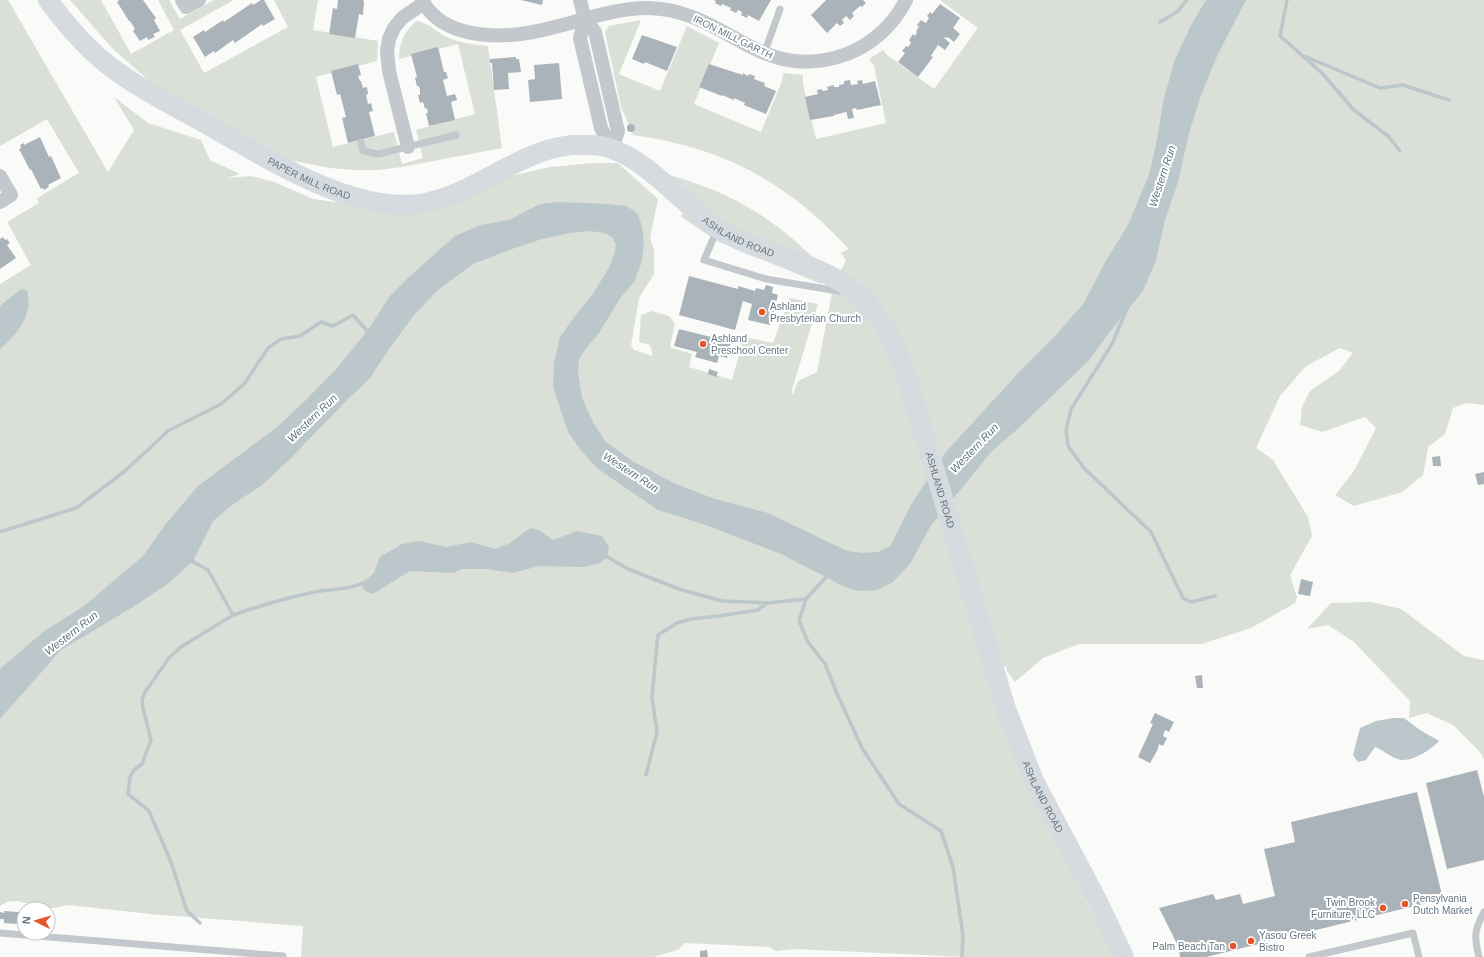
<svg xmlns="http://www.w3.org/2000/svg" width="1484" height="957" viewBox="0 0 1484 957" font-family="Arial,sans-serif">
	<style>
		.green { fill: #dadfd7 }
		.water { fill: #bbc7cb }
		.lines { fill: none; stroke-linecap: round; stroke-linejoin: round }
		.stream { stroke: #bbc7cb; stroke-width: 3.5 }
		.building { fill: #aab3b9 }
		.service { stroke: #c3c8cc; stroke-width: 7 }
		.minor { stroke: #c3c8cc; stroke-width: 14 }
		.secondary { stroke: #d6dbdf; stroke-width: 20 }
		.poi-dot { fill: #e4572e; stroke: #fff; stroke-width: 1.5 }
		.labels { text-anchor: middle; dominant-baseline: central; stroke-width: 4; stroke-linejoin: round; paint-order: stroke }
		.street-label { font-size: 10px; fill: #657683; stroke: #fff }
		.poi-label { font-size: 10px; fill: #657683; stroke: #fff; text-anchor: start }
		.water-label { font-size: 11px; font-style: italic; fill: #60757c; stroke: #fff }
	</style>
	<rect width="100%" height="100%" fill="#fafaf8"/>
	<g class="green">
		<path d="M0,0H8L108,172L134,130L114,97L148,123L201,140L210,160L240,174L228,178L251,176L274,182L313,199L365,206L503,178L550,167L594,163H618L658,199L650,238L654,250V274L639,298L632,340L631,345L634,350L653,356L650,345L639,342L641,315L651,311L669,316L675,324L670,346L672,348L692,354L689,367L732,380L744,337L773,343L789,298L818,304L791,393L793,394L798,381L817,372L833,287L846,260L841,253L849,249C786,181 724,148 633,135L621,107L605,32L609,26L641,20L619,74L660,91L687,26L719,43L694,104L761,132L782,81L783,73L803,75V84L816,139L886,123L874,66L869,59L883,50L887,55L934,89L978,28L940,0H1484V405L1466,403L1453,408L1445,434L1428,447L1423,475L1402,492L1354,506L1335,495L1354,471L1376,428L1365,417L1322,432L1300,425L1302,407L1310,391L1339,371L1353,353L1340,348L1306,366L1280,396L1256,448L1273,460L1308,517L1312,536L1290,575L1297,597L1295,603L1251,628L1202,644H1079L1043,658L1015,682L1007,671L1006,666L990,676L1042,815L1113,954L1112,957H967L794,949L776,951L769,947L685,943L678,950L653,957H301L303,926L150,914L69,905L48,909L18,901L7,902L0,906V284L31,265L7,222L39,203L37,198L79,173L47,119L0,146Z"/>
		<path d="M70,0H101L131,54L174,30L158,0H169L180,19L214,0H234L180,30L204,73L288,27L274,0H318L313,30L378,41L377,61L316,77L333,147L394,132L402,164L423,158L416,130L475,114L458,44L399,59C399,43 404,32 416,21C428,22 436,32 447,37C460,43 474,45 488,46L502,148L402,167L378,170H354L330,168L284,159L156,87L112,48Z"/>
		<path d="M652,171C725,187 780,219 829,275L821,284L717,241L681,217L688,202Z"/>
		<polygon points="1371,602 1401,609 1464,656 1484,660 1484,759 1480,752 1453,725 1427,713 1409,718 1410,701 1354,642 1328,625 1307,629 1331,603"/>
	</g>
	<g class="water">
		<polygon points="1206,0 1246,0 1218,54 1201,95 1189,133 1178,182 1165,220 1156,260 1143,291 1116,324 1088,361 1020,427 992,451 930,527 910,564 893,582 877,590 858,591 845,587 781,554 703,524 658,510 598,469 580,449 568,432 553,387 554,362 560,337 575,316 594,292 609,268 615,252 616,244 612,237 604,233 590,231 570,233 542,239 509,250 473,264 438,290 414,315 389,349 370,378 347,400 289,460 262,485 232,505 213,521 193,561 169,583 133,607 61,650 0,719 0,669 43,632 84,606 143,556 165,525 198,486 277,427 307,399 337,368 368,330 390,296 407,279 455,236 480,225 509,220 540,204 558,202 609,204 627,206 638,214 642,227 644,245 641,264 634,282 621,297 599,333 587,347 579,359 578,372 582,398 594,424 605,441 634,462 674,483 712,498 768,513 847,551 863,553 878,552 890,546 897,533 912,503 945,453 1020,371 1056,335 1084,303 1104,264 1128,225 1149,175 1158,135 1163,102 1174,62 1190,27"/>
		<path d="M21,289L27,290C34,313 17,335 0,349V306Z"/>
		<polygon points="530,528 539,530 553,540 577,531 602,536 609,547 607,557 600,563 583,567 539,566 513,573 487,569 462,569 453,573 410,571 373,594 365,591 361,584 374,573 380,557 402,544 419,541 446,547 471,542 495,549 510,543"/>
		<path d="M1393,718H1404L1420,730L1439,741C1432,749 1415,760 1403,760C1400,760 1394,758 1391,756C1385,753 1381,749 1375,747L1366,760L1358,762L1353,755L1360,728L1376,721Z"/>
	</g>
	<g class="lines">
		<g class="stream">
			<polyline points="1287,0 1280,36 1322,73 1354,110 1388,136 1400,151"/>
			<polyline points="1160,22 1177,12 1187,0"/>
			<polyline points="1304,56 1380,88 1403,85 1449,100"/>
			<polyline points="1128,306 1112,344 1071,409 1066,430 1068,446 1084,468 1151,532 1183,598 1191,602 1215,596"/>
			<polyline points="0,531 3,531 76,508 125,471 168,431 221,404 245,383 268,348 281,339 300,336 321,322 333,326 353,315 370,334"/>
			<polyline points="604,555 628,569 679,589 722,601 767,603 806,599 828,575"/>
			<polyline points="188,559 208,570 233,615 181,647 169,658 145,692 142,700 143,708 151,740 142,764 134,770 130,777 128,794 149,811 171,862 187,911 200,923"/>
			<polyline points="806,599 799,621 808,642 825,664 838,696 862,748 899,804 941,831 953,867 963,936 962,957"/>
			<path d="M233,615C259,606 286,598 314,592C331,589 349,590 365,582"/>
			<polyline points="646,775 657,732 652,697 658,635 677,623 691,619 719,616 758,610 767,603"/>
		</g>
	</g>
	<g class="building">
		<polygon points="118,0 143,0 156,18 154,20 160,31 153,34 155,37 148,40 147,37 140,41 133,31 135,29 130,21 129,21 117,2 119,1"/>
		<polygon points="261,0 264,0 275,19 263,26 262,24 235,43 233,40 215,53 214,51 205,57 193,37 204,30 205,32 223,20 224,22 252,3 253,5"/>
		<polygon points="338,0 363,0 364,2 363,15 359,14 355,38 329,34 333,8 337,9"/>
		<polygon points="521,0 543,0 542,5"/>
		<polygon points="713,0 771,0 759,21 748,15 747,18 741,15 742,12 738,10 736,13 730,10 731,8 722,4 721,6 715,3 716,1"/>
		<polygon points="826,0 863,0 866,3 862,7 860,6 852,13 854,16 850,20 846,16 842,20 844,23 840,26 837,23 827,33 811,15"/>
		<polygon points="940,4 960,18 953,28 960,34 954,42 948,37 947,38 945,37 944,38 950,43 945,50 938,45 931,56 933,57 918,77 898,62 905,53 902,51 906,46 908,47 911,43 909,40 913,34 915,36 917,32 916,31 919,27 917,25 921,20 926,23 929,18 927,16 930,12 932,14"/>
		<polygon points="642,35 677,47 667,71 645,62 644,64 632,59"/>
		<polygon points="438,47 444,72 446,72 448,78 443,80 447,96 455,94 457,100 451,102 455,120 429,126 426,113 428,113 427,108 425,109 423,102 420,103 418,95 420,95 420,90 419,86 417,86 415,78 417,77 411,54"/>
		<polygon points="516,57 516,59 519,59 521,72 508,73 509,89 494,90 492,63 490,63 490,59"/>
		<polygon points="559,63 562,99 530,102 528,80 535,79 534,65"/>
		<polygon points="358,64 361,75 358,76 360,81 361,81 363,88 367,87 368,94 366,95 368,104 371,103 373,111 369,112 375,136 348,143 342,118 346,117 340,94 337,95 331,71"/>
		<polygon points="709,64 743,75 743,73 748,76 749,74 755,76 754,79 765,83 764,86 776,91 766,114 744,105 745,103 734,98 734,100 722,95 722,96 699,87"/>
		<polygon points="850,80 851,85 858,84 857,81 862,80 863,84 875,81 881,105 857,110 856,108 852,109 854,118 848,119 846,110 846,112 834,115 834,116 810,120 805,97 818,94 817,90 822,89 822,91 828,90 827,87 834,85 834,87 839,87 839,85 844,84 844,81"/>
		<circle cx="631" cy="128" r="4"/>
		<polygon points="40,137 49,157 51,156 61,178 48,185 49,187 44,190 43,188 41,189 31,169 30,170 19,149 21,148 20,145 24,143 24,145"/>
		<polygon points="3,237 5,240 7,239 10,243 7,245 16,258 0,269 0,239"/>
		<polygon points="689,276 738,289 738,286 755,291 756,288 764,290 766,285 773,287 772,293 778,295 770,325 748,320 752,304 743,301 735,330 679,315"/>
		<polygon points="679,329 731,342 727,358 719,356 717,363 695,357 697,352 674,346"/>
		<polygon points="709,369 718,372 716,377 708,374"/>
		<polygon points="1440,456 1441,466 1433,466 1432,457"/>
		<polygon points="1484,472 1484,484 1478,485 1475,474"/>
		<polygon points="1301,579 1313,582 1310,596 1298,594"/>
		<polygon points="1202,675 1203,688 1197,688 1195,676"/>
		<polygon points="1155,713 1174,722 1169,732 1165,730 1163,736 1167,738 1163,746 1159,744 1157,751 1150,763 1138,757 1153,724 1150,723"/>
		<polygon points="1477,770 1484,797 1484,860 1447,869 1426,783"/>
		<polygon points="1417,792 1443,899 1206,957 1180,957 1179,948 1159,908 1213,894 1216,900 1240,894 1243,904 1275,896 1264,849 1295,842 1291,822"/>
		<polygon points="1450,906 1452,913 1446,914 1445,907"/>
		<polygon points="4,911 19,912 18,924 4,923 4,919 0,919 0,912 5,913"/>
		<polygon points="707,950 708,957 700,957 700,951"/>
	</g>
	<g class="lines">
		<g class="service">
			<polyline points="764,54 780,9"/>
			<polyline points="361,142 363,151 378,154 456,135"/>
			<polyline points="717,230 704,260 766,279 844,292"/>
			<polyline points="0,933 283,956 283,957"/>
			<polyline points="1309,957 1413,933 1419,957"/>
			<path d="M1479,957C1474,936 1474,931 1484,912"/>
		</g>
		<g class="minor">
			<polyline points="182,0 186,7 199,0"/>
			<path d="M422,0C442,38 496,39 533,32C572,25 609,8 648,8C727,9 759,86 847,54C873,44 894,24 906,0"/>
			<polyline points="580,0 585,19 595,32 618,131 612,149"/>
			<polyline points="585,19 580,38 601,128 612,149"/>
			<polyline points="408,147 389,71 387,51 389,39 394,28 402,18 424,3"/>
			<polyline points="0,176 11,195 0,202"/>
		</g>
		<path class="secondary" id="s1" d="M48,0C65,23 84,46 107,64C137,88 174,106 208,125C267,158 354,216 425,203C482,192 528,141 587,145C595,145 605,146 612,149C652,163 683,206 719,229C762,256 817,259 857,294C881,315 893,342 905,371L1006,709L1034,781L1098,902L1124,957"/>
	</g>
	<g class="poi-dot">
		<circle cx="762" cy="312" r="4"/>
		<circle cx="703" cy="344" r="4"/>
		<circle cx="1405" cy="904" r="4"/>
		<circle cx="1383" cy="908" r="4"/>
		<circle cx="1251" cy="941" r="4"/>
		<circle cx="1233" cy="946" r="4"/>
	</g>
	<g class="labels">
		<g class="street-label">
			<text transform="translate(733 37) rotate(26)">IRON MILL GARTH</text>
			<text stroke="none"><textPath href="#s1" startOffset="320">PAPER MILL ROAD</textPath></text>
			<text stroke="none"><textPath href="#s1" startOffset="795">ASHLAND ROAD</textPath></text>
			<text stroke="none"><textPath href="#s1" startOffset="1143">ASHLAND ROAD</textPath></text>
			<text stroke="none"><textPath href="#s1" startOffset="1467">ASHLAND ROAD</textPath></text>
		</g>
		<g class="poi-label">
			<text x="770" y="306">Ashland<tspan x="770" dy="12">Presbyterian Church</tspan></text>
			<text x="711" y="338">Ashland<tspan x="711" dy="12">Preschool Center</tspan></text>
			<text x="1413" y="898">Pensylvania<tspan x="1413" dy="12">Dutch Market</tspan></text>
			<text x="1375" y="902" text-anchor="end">Twin Brook<tspan x="1375" dy="12">Furniture, LLC</tspan></text>
			<text x="1259" y="935">Yasou Greek<tspan x="1259" dy="12">Bistro</tspan></text>
			<text x="1225" y="946" text-anchor="end">Palm Beach Tan</text>
		</g>
		<g class="water-label">
			<text transform="translate(1162 176) rotate(-72)">Western Run</text>
			<text transform="translate(312 418) rotate(-44)">Western Run</text>
			<text transform="translate(974 448) rotate(-46)">Western Run</text>
			<text transform="translate(631 472) rotate(33)">Western Run</text>
			<text transform="translate(71 633) rotate(-38)">Western Run</text>
		</g>
	</g>
	<g transform="translate(36 921) rotate(275)"><circle r="19" fill="#ffffff" stroke="#c1c8cd"/>
	<path d="M0-3L7 15L0 10L-7 15Z" fill="#e4572e"/>
	<text y="-6" font-size="11" font-weight="bold" text-anchor="middle" fill="#657683">N</text>
	</g>
</svg>
